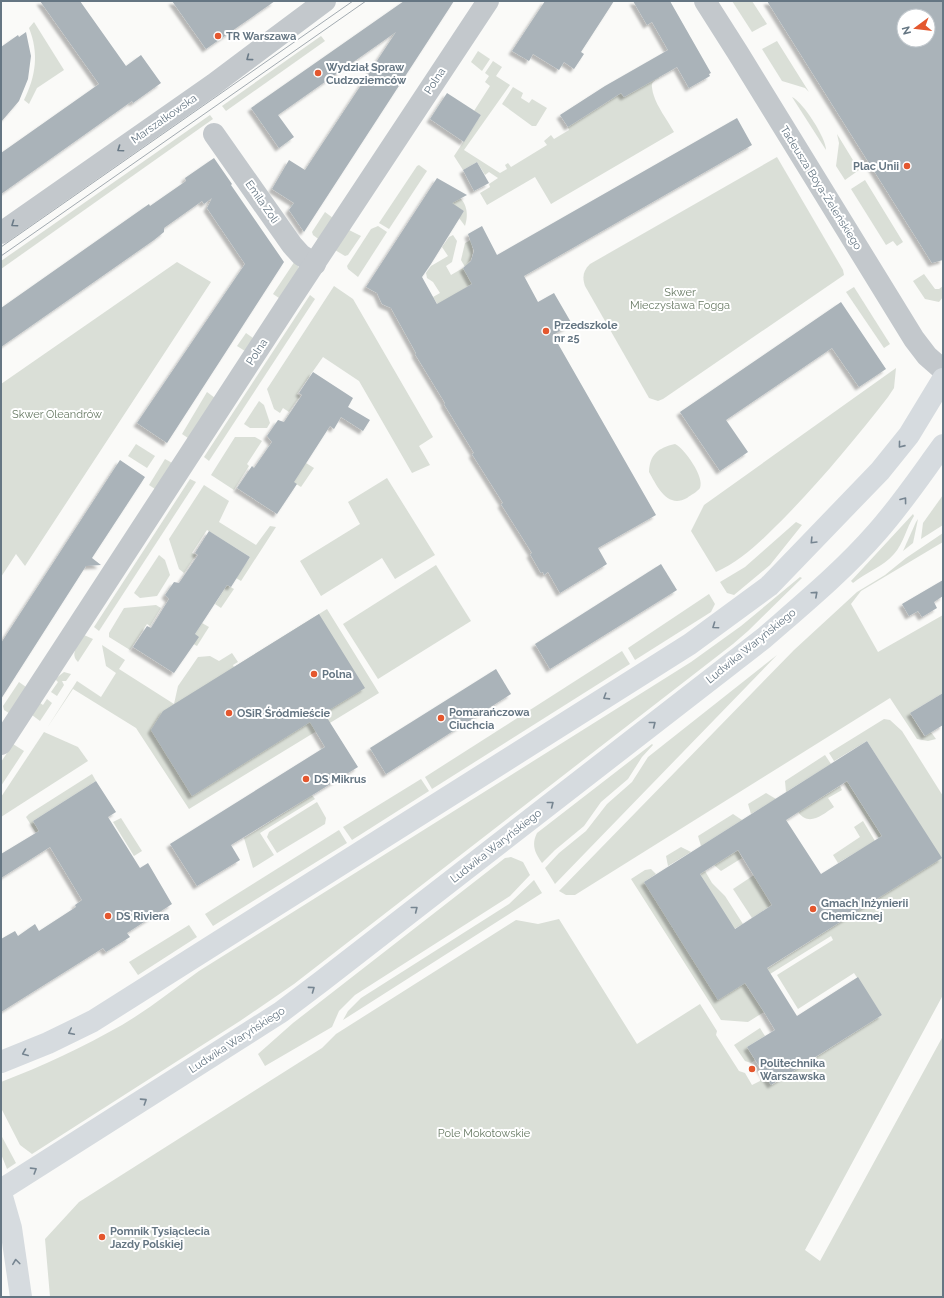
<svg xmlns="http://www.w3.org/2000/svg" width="944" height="1298" viewBox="0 0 944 1298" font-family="Raleway,sans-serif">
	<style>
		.green { fill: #dadfd7 }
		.building { fill: #aab3b9; fill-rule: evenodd; filter: url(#shadow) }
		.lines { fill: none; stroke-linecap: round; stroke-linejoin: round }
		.minor { stroke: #c3c8cc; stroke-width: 22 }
		.major { stroke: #d6dbdf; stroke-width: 22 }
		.tram { stroke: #a2aab0; stroke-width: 1 }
		.oneway { stroke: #6a7a87 }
		.oneway2 { stroke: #768591 }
		.poi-dot { fill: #e4572e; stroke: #fff; stroke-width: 1.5 }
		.labels { text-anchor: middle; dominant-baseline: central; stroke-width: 4; stroke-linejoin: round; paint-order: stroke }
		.poi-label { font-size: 11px; font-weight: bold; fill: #657683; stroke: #fff; text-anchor: start }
		.street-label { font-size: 11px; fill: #657683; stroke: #fff }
		.park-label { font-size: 11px; fill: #687a64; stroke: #fff }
	</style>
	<defs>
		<filter id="shadow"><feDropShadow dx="-3.5" dy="3.5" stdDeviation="1" flood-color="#0004"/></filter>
	</defs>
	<rect width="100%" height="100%" fill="#fafaf8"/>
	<g class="green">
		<polygon points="732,1 752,1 767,24 752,32"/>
		<path d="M34,22L64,70L37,88L29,104L24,100C36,76 39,53 29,28Z"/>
		<polygon points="321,36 325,41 226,111 222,106"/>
		<polygon points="777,41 809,92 805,88 782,81 762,49"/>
		<polygon points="478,51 490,59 482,71 471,62"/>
		<path d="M493,61L502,67L496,76L510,85L464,150L500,173L507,169L505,165L508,163L511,167L547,145L544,141L551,135L554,139L569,130L568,127L621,93L624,97L657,78L651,64L659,78C655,80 651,82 652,87C653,102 667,119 674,132L551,204L535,177L487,205L480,193L490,187L489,184L498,178L489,172L485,175L477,162L463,170L454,156L481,115L474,111L490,86L485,82L489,76L485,73Z"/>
		<polygon points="513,87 523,93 521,98 529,103 532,99 547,108 536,126 532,126 502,104"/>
		<path d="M792,97C803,102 826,138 826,150Z"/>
		<polygon points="210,115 213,119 1,269 1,261"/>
		<polygon points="837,134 859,170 845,180 836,166 839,143"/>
		<path d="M777,157L843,270L844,275L663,399L658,401L649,398L585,286C582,277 583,271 590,264Z"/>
		<polygon points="419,165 427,171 389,229 379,223 417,166"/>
		<polygon points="865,180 903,242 897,246 893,241 886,245 851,189"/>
		<path d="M455,194C467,201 469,214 465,226L459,218L464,211L449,203Z"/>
		<polygon points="325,212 333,218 321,241 313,235 312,232"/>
		<polygon points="378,226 387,232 358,277 348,269 347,266 371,229"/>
		<polygon points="349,230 361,236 348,255 345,256 335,250"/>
		<polygon points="453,235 457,241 452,262 446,266 451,275 463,268 472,284 438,305 433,297 440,293 433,282 427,278 426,273 431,266 448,256 442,247 449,237"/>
		<path d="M471,240C474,252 474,258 465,267L461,260L465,243Z"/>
		<polygon points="295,261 299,268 282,300 273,294"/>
		<polygon points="177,262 211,282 25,566 16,554 1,577 1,384"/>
		<polygon points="924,274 935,289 939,289 943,286 943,297 939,302 925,299 913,281"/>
		<polygon points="334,286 353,299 433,437 419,446 430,465 412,473 359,381 323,357 297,394 300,396 289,412 283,408 280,413 274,409 267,389"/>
		<polygon points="854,287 890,344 884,348 846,292"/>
		<polygon points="310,295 315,299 209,461 204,457"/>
		<polygon points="246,333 253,338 245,351 237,346"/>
		<path d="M896,368L894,388L888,397C856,438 823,478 787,515C766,536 744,560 716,572L691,531L704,505Z"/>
		<polygon points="207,392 215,398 191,440 182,434"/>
		<polygon points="259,401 264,405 270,423 267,428 250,428 244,424"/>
		<polygon points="235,437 255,437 262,441 247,464 249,466 234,490 211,475"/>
		<polygon points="136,444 155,456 147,468 128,456"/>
		<path d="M675,444C684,448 705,477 700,488C697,492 691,495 687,498C667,509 657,486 649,472C650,454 658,448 675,444Z"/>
		<polygon points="165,459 174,464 155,489 149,485"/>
		<polygon points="306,463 314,468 301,487 293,482"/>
		<polygon points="387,478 435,555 395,579 382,558 321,596 300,561 360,524 348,502"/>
		<polygon points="190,479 196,482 99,631 94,627"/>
		<polygon points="204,485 229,501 219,522 256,545 270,526 276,527 241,581 236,578 250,557 207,530 192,553 196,555 184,573 179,569 169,539"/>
		<polygon points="943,495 943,525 921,539 923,523"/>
		<path d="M913,514L914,516C906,528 904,543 894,554C883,567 866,572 853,583L851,581Z"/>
		<polygon points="918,519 913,543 903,551 916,522"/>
		<polygon points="796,522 802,525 770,565 734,595 727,593 720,582 745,567"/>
		<polygon points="943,533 943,542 861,591 851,604 878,652 943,615 943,693 910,713 924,736 931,732 936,739 928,741 917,739 890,698 575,895 566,895 559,891 794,650 857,592 885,575 906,558"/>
		<polygon points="159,555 165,560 170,575 157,596 140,598 134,593"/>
		<polygon points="436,565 471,621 378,679 343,624"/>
		<path d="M800,577L802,578L748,631L733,644L294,984L240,1021L32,1154L20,1145L1,1108V1082C43,1066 83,1047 122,1025C149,1009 174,989 199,971L691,662L741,626Z"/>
		<polygon points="227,585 234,589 221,608 215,604"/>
		<polygon points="709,594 715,604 711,612 635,660 628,648"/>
		<polygon points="156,605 161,608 150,626 147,624 130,650 109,637 109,633 124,608"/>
		<polygon points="327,609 379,693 189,809 136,728 73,689 47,728 77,681 101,697 116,673 106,666 102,645 125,660 119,669 174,704 178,686 198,657 210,656 219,661 232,653 238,662 233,665 234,667"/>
		<polygon points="202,623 209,627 197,646 190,642"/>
		<path d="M84,635L93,639L78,662C69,653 79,644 84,635Z"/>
		<polygon points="622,651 630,664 432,789 425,777"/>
		<polygon points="777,655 555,884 545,868 559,853 586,831 607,804 632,782 648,757"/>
		<polygon points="64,672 71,674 66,681 62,681 64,685 57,696 51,692 58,682 55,679"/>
		<polygon points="19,682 26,687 12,715 4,710 3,706"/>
		<polygon points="47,699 52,703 40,721 32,715 40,703 43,705"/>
		<polygon points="884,719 890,720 902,731 943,796 943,995 805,1250 820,1261 943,1036 943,1297 50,1297 45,1239 79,1202 322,1048 336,1034 516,920 538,924 559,919 637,1044 700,1004 717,1031 716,1035 739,1071 745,1073 752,1085 760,1081 762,1071 772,1085 882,1015 854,973 798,1009 777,975 833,940 831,936 770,974 760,973 941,858 867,741 834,761 829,753"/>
		<polygon points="44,732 78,747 88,761 1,817 1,797"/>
		<polygon points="13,744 24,751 1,786 1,762"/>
		<path d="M652,744L653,745L642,757L628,779L601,802L584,826L555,850L542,863C535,853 531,845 537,833Z"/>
		<polygon points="825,755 831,764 786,792 785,781"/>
		<polygon points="92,774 96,781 33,821 39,831 36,833 26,817 29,814"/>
		<polygon points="421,779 429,791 352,840 343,827"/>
		<polygon points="847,781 882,836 879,838 844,783"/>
		<path d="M840,786L842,790L828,798L834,807C822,815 809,827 798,812Z"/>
		<polygon points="766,793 776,799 751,814 748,804"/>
		<polygon points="312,795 315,799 260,833 274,855 253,868 244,838"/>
		<polygon points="317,802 326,818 325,824 277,853 267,837 269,832"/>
		<polygon points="733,814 742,820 701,846 698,836"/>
		<polygon points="121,818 142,851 134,856 113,822"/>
		<polygon points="863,821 875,841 838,863 833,855 860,837 854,827"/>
		<polygon points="339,830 347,843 213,926 205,914"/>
		<polygon points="681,847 691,852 668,866 666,856"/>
		<polygon points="738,850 742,858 721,871 714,865"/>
		<polygon points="511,857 523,862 530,875 510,896 355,995 339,1011 332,1027 265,1066 258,1054 293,1023 505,858"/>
		<polygon points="651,869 656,874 644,882 745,983 764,1012 748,1022 721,1020 631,879 645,870"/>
		<polygon points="705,871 712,883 725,896 743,924 734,929 700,874"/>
		<polygon points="754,875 772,905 752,918 733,889"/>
		<polygon points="534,880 542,893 343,1020 348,1011 361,998 509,904"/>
		<polygon points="189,925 197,937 138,975 129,962"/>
		<polygon points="760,1028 765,1036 747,1047 755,1060 751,1063 745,1061 734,1045"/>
		<polygon points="1,1135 16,1163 7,1169 1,1154"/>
	</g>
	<g class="building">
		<polygon points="40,1 80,1 126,66 141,55 161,83 133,103 132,101 1,194 1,153 99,84"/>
		<polygon points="172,1 275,1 206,49"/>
		<polygon points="404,1 454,1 304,232 289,210 294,203 272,189 289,160 305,170 396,32 278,115 294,137 279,148 251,108"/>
		<polygon points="545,1 614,1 581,52 584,54 574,69 564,62 559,70 533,54 529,61 512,51"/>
		<polygon points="633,1 670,1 711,73 709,74 710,76 689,88 677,67 624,97 621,93 568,127 560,115 605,86 668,50 652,22 647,25"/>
		<path d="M767,1H943V260L932,263ZM904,16H928V40H904Z"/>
		<polygon points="26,32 31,56 28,79 19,101 1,122 1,47 18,35 19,37"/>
		<polygon points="447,93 481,115 464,142 430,119"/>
		<polygon points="737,118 752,145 524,276 538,302 554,293 572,324 553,335 656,515 598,548 607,564 560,593 548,572 544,575 543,572 541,573 530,554 532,553 501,504 503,503 472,454 474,453 444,404 445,403 415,354 416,353 391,308 382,304 377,293 366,287 437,178 467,195 452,203 464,211 431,264 422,277 437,304 472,284 463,268 471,261 474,251 468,234 482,226 497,255"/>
		<polygon points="214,158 232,184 231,185 284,262 167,443 137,423 245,264 207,208 212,198 204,204 202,201 164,228 164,232 154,240 1,347 1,308 149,204 150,206 186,181 185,178"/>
		<polygon points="477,162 489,183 474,191 463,170"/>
		<polygon points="841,302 886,369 859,387 832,348 726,420 748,452 720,471 680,412"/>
		<polygon points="313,372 353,398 348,407 370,420 363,431 341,417 334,429 330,426 294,482 297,484 277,514 237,488 252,466 254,468 272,442 267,436 278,420 284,422 302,395 299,393"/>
		<polygon points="120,460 145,477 92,558 101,565 86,566 1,699 1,643"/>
		<polygon points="209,531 250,557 231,587 227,585 195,634 199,637 174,673 133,647 147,626 151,628 169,599 165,595 174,582 179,583 198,555 195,553"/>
		<polygon points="661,564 677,590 550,669 535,644"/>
		<polygon points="943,580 943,596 934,602 937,608 922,617 918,611 909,616 902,604"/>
		<polygon points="319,614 365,688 324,713 358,767 231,845 240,860 197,886 170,844 325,747 310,722 192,796 151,730 163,711"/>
		<polygon points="496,669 511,694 386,774 370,748"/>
		<polygon points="943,693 943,725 925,736 910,713"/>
		<path d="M867,741L942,858L767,968L797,1016L858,977L882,1015L771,1085L747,1047L775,1030L764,1012L745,983L718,1000L644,882ZM847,781L882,836L821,874L786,820ZM738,850L772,905L735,929L700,874Z"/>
		<polygon points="96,781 116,812 108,817 140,868 148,863 172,904 127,933 130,937 106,952 103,948 1,1012 1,939 15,931 18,936 35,924 39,931 76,907 75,905 82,900 50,847 1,878 1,854 39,831 33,821"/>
	</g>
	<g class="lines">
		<g class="minor">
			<polyline points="705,1 738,53 914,339 927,356 943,370"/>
			<polyline points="214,134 292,245 301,255 315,264"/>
			<polyline points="1,233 214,84 325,1"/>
			<polyline points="1,744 289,302 488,1"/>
		</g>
		<g class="major">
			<polyline points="1,1062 48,1043 93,1021 690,644 769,586 880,471 909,435 943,379"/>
			<path d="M1,1190L281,1012L322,981L764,638C803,604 843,571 877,532C901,505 921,475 943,445"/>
			<polyline points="1,1193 11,1228 21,1297"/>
		</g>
		<g class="tram">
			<polyline points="1,247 353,1"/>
			<polyline points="1,256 366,1"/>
		</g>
	</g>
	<defs><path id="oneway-chevron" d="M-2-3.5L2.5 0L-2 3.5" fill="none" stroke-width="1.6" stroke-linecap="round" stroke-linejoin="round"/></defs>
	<g class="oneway">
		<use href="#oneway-chevron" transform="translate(249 58) rotate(143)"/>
		<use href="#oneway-chevron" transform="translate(120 149) rotate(145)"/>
		<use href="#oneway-chevron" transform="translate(14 224) rotate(145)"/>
	</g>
	<g class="oneway2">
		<use href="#oneway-chevron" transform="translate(901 445) rotate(129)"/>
		<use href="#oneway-chevron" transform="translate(904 500) rotate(-53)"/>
		<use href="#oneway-chevron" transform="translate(813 541) rotate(134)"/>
		<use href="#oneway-chevron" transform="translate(815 594) rotate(-42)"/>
		<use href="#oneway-chevron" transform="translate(715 626) rotate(145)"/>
		<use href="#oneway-chevron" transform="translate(606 697) rotate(148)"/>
		<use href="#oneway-chevron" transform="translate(653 724) rotate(-38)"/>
		<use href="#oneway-chevron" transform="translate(551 804) rotate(-38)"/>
		<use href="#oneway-chevron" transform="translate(415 909) rotate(-38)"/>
		<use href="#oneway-chevron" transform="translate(312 989) rotate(-36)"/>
		<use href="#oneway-chevron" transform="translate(71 1032) rotate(154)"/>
		<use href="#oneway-chevron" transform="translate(25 1053) rotate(158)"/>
		<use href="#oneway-chevron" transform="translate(144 1101) rotate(-33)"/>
		<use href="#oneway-chevron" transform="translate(34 1170) rotate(-32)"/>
		<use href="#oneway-chevron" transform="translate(16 1262) rotate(-97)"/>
	</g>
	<g class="poi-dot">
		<circle cx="218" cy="36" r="4"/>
		<circle cx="318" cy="73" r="4"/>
		<circle cx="907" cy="166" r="4"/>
		<circle cx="546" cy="331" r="4"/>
		<circle cx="314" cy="674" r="4"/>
		<circle cx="229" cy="713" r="4"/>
		<circle cx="441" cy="718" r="4"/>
		<circle cx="306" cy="779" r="4"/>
		<circle cx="813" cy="909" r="4"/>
		<circle cx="108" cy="916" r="4"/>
		<circle cx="752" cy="1069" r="4"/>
		<circle cx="102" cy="1237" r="4"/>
	</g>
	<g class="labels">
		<g class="poi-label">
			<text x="226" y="36">TR Warszawa</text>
			<text x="326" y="67">Wydział Spraw<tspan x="326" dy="13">Cudzoziemców</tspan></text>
			<text x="899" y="166" text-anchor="end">Plac Unii</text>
			<text x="554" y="325">Przedszkole<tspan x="554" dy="13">nr 25</tspan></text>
			<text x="322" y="674">Polna</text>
			<text x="449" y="712">Pomarańczowa<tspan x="449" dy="13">Ciuchcia</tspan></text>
			<text x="237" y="713">OSiR Śródmieście</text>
			<text x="314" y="779">DS Mikrus</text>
			<text x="821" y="903">Gmach Inżynierii<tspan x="821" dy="13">Chemicznej</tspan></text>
			<text x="116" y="916">DS Riviera</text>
			<text x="760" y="1063">Politechnika<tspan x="760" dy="13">Warszawska</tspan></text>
			<text x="110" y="1231">Pomnik Tysiąclecia<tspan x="110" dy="13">Jazdy Polskiej</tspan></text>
		</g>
		<g class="street-label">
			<text transform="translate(435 81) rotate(-57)">Polna</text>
			<text transform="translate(164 119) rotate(-35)">Marszałkowska</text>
			<text transform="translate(821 188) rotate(58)">Tadeusza Boya-Żeleńskiego</text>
			<text transform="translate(262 202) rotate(55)">Emila Zoli</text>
			<text transform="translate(257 352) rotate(-57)">Polna</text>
			<text transform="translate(751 646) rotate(-39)">Ludwika Waryńskiego</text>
			<text transform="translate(496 846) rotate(-38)">Ludwika Waryńskiego</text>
			<text transform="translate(237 1040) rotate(-33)">Ludwika Waryńskiego</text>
		</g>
		<g class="park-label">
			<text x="680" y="292">Skwer<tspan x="680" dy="13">Mieczysława Fogga</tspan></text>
			<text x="57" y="414">Skwer Oleandrów</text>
			<text x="484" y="1133">Pole Mokotowskie</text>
		</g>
	</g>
	<rect width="944" height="1298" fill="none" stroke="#657683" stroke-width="4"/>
	<g transform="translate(916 28) rotate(255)"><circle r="19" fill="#ffffff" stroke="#c1c8cd"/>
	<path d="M0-3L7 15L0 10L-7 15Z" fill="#e4572e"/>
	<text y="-6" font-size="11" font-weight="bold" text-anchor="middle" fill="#657683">N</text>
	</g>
</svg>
